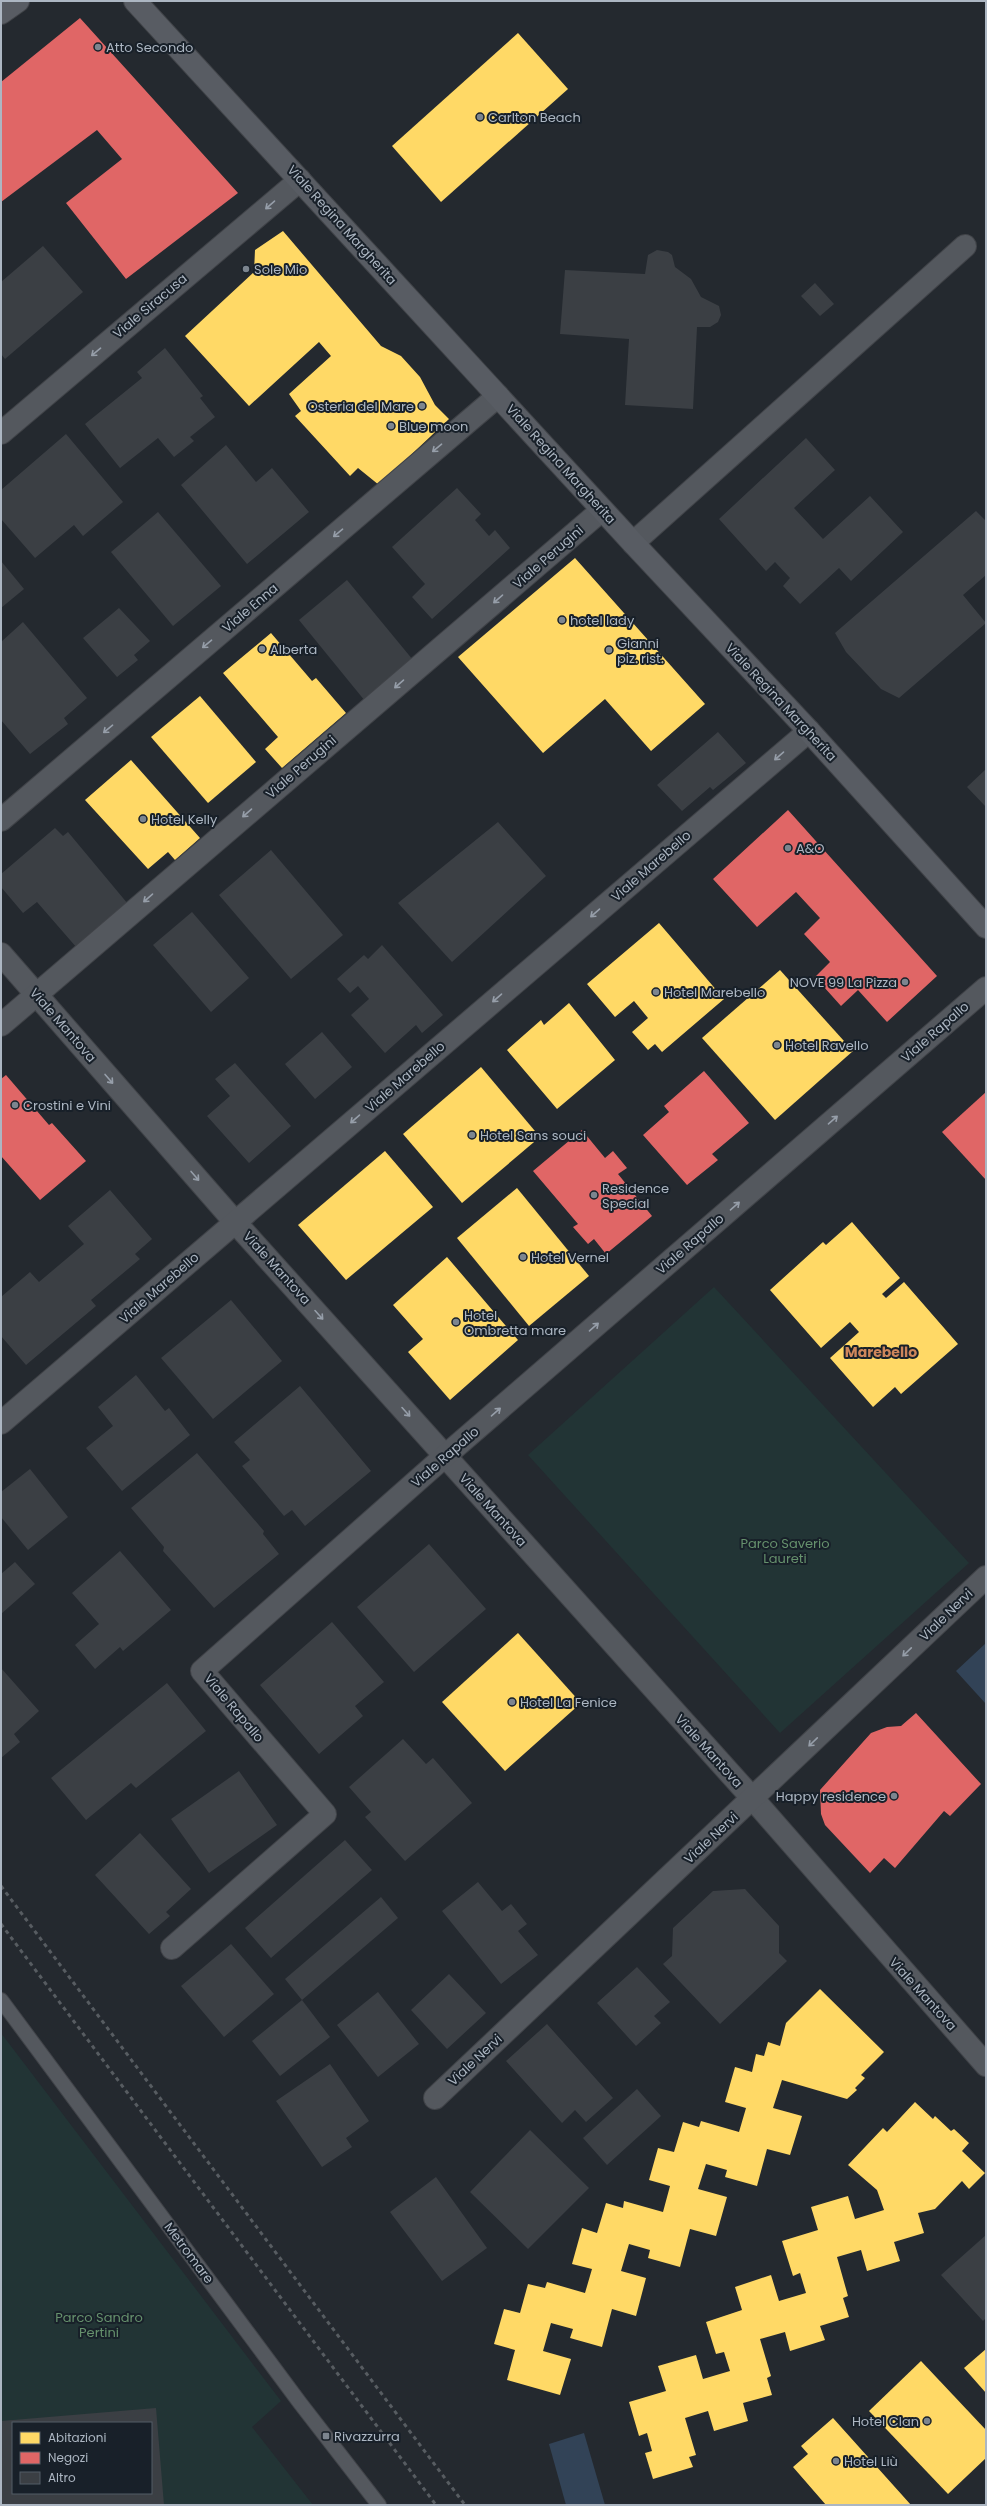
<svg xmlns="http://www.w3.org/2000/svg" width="987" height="2506" viewBox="0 0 987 2506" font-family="Poppins,sans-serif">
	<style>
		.green { fill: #223435; fill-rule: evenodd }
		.water { fill: #324357 }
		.homes { fill: #ffd966 }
		.shops { fill: #e06666 }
		.building { fill: #3b3f44; fill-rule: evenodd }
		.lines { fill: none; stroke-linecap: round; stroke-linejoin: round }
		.lane-casing { stroke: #404348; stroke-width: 16 }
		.street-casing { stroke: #404348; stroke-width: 24 }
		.secondary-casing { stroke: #404348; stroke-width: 24 }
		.lane { stroke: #54585e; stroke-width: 14 }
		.street { stroke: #54585e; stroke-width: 22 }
		.secondary { stroke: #585c63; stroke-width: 22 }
		.rail { stroke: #575c61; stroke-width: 3; stroke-dasharray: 4 4; stroke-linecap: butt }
		.oneway { stroke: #969ea9 }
		.poi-dot { fill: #7c858f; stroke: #182029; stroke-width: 1.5 }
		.labels { text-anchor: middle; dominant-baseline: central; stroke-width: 4; stroke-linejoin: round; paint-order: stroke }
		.poi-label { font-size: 13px; fill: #acb6c2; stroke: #182029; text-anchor: start }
		.street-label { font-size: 13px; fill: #acb6c2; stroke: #182029 }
		.park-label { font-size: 13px; fill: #66916d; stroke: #182029 }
		.neighbourhood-label { font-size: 14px; font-weight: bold; fill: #ce865c; stroke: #182029 }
	</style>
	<rect width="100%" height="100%" fill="#24292f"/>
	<g class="green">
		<polygon points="714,1287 969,1563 780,1733 528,1455"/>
		<path d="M1,2033L281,2401L252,2427L313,2505H1ZM13,2423H151V2493H13Z"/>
	</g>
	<g class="water">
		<polygon points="986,1643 986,1704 956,1671"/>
		<polygon points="584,2433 605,2505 566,2505 549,2444"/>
	</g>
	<g class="homes">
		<polygon points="518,33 568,89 441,202 392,146"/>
		<polygon points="283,231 381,346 401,356 420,377 435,405 449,419 379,485 358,468 350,476 295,416 301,411 289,394 331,356 319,342 249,406 185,336 254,272 255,250"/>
		<polygon points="575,558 705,704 651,751 605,699 543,753 458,657"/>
		<polygon points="271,633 312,681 316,678 346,713 282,768 265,749 278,737 223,673"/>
		<polygon points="200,696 256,762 208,803 151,737"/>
		<polygon points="131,760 200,838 175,860 168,852 148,869 85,800"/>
		<polygon points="659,923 724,999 662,1052 655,1044 648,1050 632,1032 648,1018 634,1001 615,1017 587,984"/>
		<polygon points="780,970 853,1051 775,1120 702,1038"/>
		<polygon points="569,1003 615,1060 557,1109 507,1050 541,1020 544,1025"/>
		<polygon points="481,1067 540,1137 462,1203 403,1134"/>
		<polygon points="385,1151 433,1207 346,1280 298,1225"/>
		<polygon points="517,1188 589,1276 529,1326 457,1238"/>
		<polygon points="852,1222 900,1278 882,1294 886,1298 904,1282 958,1344 901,1394 895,1387 873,1407 830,1358 859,1332 850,1322 821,1348 770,1290 823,1242 826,1245"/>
		<polygon points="447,1257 518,1340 450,1400 408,1352 423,1339 393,1305"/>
		<polygon points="518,1633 581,1703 505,1771 442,1702"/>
		<polygon points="820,1989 884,2052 861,2075 865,2078 855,2088 857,2090 847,2099 782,2080 773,2108 802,2116 790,2155 767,2149 757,2186 725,2177 727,2170 706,2164 698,2189 727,2197 716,2236 690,2229 680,2267 648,2258 650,2250 629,2244 621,2271 646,2278 636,2316 612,2309 602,2347 570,2338 573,2329 551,2323 543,2351 571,2359 560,2395 507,2380 515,2350 494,2344 504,2309 520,2313 528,2284 545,2288 547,2282 585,2293 592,2269 572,2264 582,2228 597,2233 606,2203 623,2208 624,2201 663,2212 670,2186 649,2180 658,2148 674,2152 683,2122 699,2127 701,2121 739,2132 746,2108 725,2102 735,2067 752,2072 756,2054 764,2056 768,2042 780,2046 786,2023"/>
		<polygon points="915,2102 933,2119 935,2116 951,2131 954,2129 969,2143 962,2151 985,2173 969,2189 962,2181 935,2209 918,2213 924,2233 894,2242 900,2261 867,2271 861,2250 837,2257 848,2296 843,2298 849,2317 820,2326 825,2340 790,2351 785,2332 760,2339 771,2376 767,2378 772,2395 743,2403 748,2421 714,2431 708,2411 685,2418 696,2455 689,2457 693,2467 653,2479 645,2453 652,2451 647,2433 639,2436 629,2402 666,2391 658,2366 696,2355 703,2379 730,2371 724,2352 716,2354 706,2322 742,2310 735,2287 771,2275 779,2301 806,2293 800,2273 793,2276 782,2241 818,2230 811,2207 848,2196 855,2219 884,2210 877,2190 848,2165 883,2128 887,2132"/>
		<polygon points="986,2349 986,2393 964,2368"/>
		<polygon points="921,2361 986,2430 986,2458 948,2494 869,2411"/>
		<polygon points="833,2418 911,2505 826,2505 793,2467 808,2454 801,2446"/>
	</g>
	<g class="shops">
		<polygon points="80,18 238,193 126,279 66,203 122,159 97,130 1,202 1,82"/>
		<polygon points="788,810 937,976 887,1022 858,990 841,1006 815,977 830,962 804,934 820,918 796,892 757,927 713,879"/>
		<polygon points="704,1071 749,1123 712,1154 718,1160 687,1185 643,1135 669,1112 664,1106"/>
		<polygon points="6,1075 49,1125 52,1123 86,1161 40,1200 1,1156 1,1079"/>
		<polygon points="986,1092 986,1180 942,1132"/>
		<polygon points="582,1130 605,1158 613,1151 627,1168 618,1174 652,1216 606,1254 594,1239 588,1244 573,1227 578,1224 533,1171"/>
		<polygon points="916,1713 981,1784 950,1816 944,1811 895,1868 884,1858 870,1873 825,1825 821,1814 820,1790 871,1733 887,1727 901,1726"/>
	</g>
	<g class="building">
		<polygon points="43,246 83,292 5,359 1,354 1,282"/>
		<polygon points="657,250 668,252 672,255 675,267 691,279 701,297 719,306 721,315 718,322 710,327 697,327 693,409 625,405 629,339 560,334 565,270 645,274 648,255"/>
		<polygon points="815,283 834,304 820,316 801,296"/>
		<polygon points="165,348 203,396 200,398 215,417 190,437 194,441 174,457 158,438 120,468 85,424 142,378 137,372"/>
		<polygon points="66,434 123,502 83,536 74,525 35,558 1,519 1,490"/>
		<polygon points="806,438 835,470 794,508 823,539 870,496 903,532 851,581 839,568 800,604 783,586 790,578 775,562 766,571 719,519"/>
		<polygon points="226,445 256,482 272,468 309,512 247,564 181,485"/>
		<polygon points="457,488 481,514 475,520 489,536 495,530 510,548 432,619 412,597 425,584 392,547"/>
		<polygon points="976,511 986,521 986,575 963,595 986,623 899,698 881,689 846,652 835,633"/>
		<polygon points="158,512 221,586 173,626 111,552"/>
		<polygon points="1,561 24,589 1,608"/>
		<polygon points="347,580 413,660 365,701 299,620"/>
		<polygon points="119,608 150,641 134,655 138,660 117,677 83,638"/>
		<polygon points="23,622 87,698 64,718 68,724 30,754 1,720 1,642"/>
		<polygon points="718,732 746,763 713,790 710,787 682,811 657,785"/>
		<polygon points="986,769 986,807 967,787"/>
		<polygon points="498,822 546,876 452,962 398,903"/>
		<polygon points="55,828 63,836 68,832 128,904 77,948 37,902 23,913 1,887 1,874"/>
		<polygon points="271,850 343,935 291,979 219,895"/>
		<polygon points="192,912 249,978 211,1012 153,945"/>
		<polygon points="382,945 443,1015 422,1033 416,1025 385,1053 351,1015 369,999 358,986 350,993 337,979 364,955 368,959"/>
		<polygon points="322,1032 352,1067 315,1099 285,1064"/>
		<polygon points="235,1063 291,1126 249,1163 207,1116 230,1096 215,1079"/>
		<polygon points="110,1190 152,1239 135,1254 140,1259 91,1300 96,1306 26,1365 1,1336 1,1297 30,1272 39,1282 84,1244 68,1226"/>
		<polygon points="231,1300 282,1361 213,1419 161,1358"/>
		<polygon points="136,1375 165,1411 169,1408 190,1435 122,1491 86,1448 113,1426 98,1407"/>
		<polygon points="300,1386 371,1471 305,1526 292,1510 284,1516 242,1466 250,1460 234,1442"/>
		<polygon points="197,1453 264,1531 263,1534 279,1554 214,1608 163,1551 164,1547 131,1508"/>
		<polygon points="30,1469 68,1517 28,1550 1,1517 1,1492"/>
		<polygon points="429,1544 486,1609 414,1672 357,1607"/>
		<polygon points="120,1551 171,1610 123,1651 120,1647 95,1669 75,1645 99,1624 72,1593"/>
		<polygon points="15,1562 35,1584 1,1614 1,1574"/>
		<polygon points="332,1622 384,1682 355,1706 363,1716 319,1754 260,1685"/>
		<polygon points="1,1668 39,1711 14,1734 20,1742 1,1758"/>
		<polygon points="167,1683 206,1731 136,1788 131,1783 86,1820 51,1778"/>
		<polygon points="403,1739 426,1764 433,1758 472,1803 405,1861 365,1817 371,1812 349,1787"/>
		<polygon points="239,1771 277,1825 209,1873 171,1819"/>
		<polygon points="140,1833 191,1889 166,1912 170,1916 149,1934 95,1875"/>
		<polygon points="345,1840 372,1870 271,1958 245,1928"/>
		<polygon points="478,1882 502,1911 511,1904 527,1924 518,1931 538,1955 501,1984 442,1911"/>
		<polygon points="745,1889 779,1926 779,1953 787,1961 720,2024 663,1964 672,1956 673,1928 713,1891"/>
		<polygon points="381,1897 398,1918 302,2000 285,1979"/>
		<polygon points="231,1944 274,1994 224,2037 181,1986"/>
		<polygon points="637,1967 670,2002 654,2016 661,2023 636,2046 597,2003"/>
		<polygon points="449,1974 486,2013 447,2049 411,2010"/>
		<polygon points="378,1992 419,2044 378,2077 337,2025"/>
		<polygon points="302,2000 330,2037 280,2076 252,2041"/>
		<polygon points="547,2024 613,2098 586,2122 575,2110 562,2123 506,2061"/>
		<polygon points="330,2064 369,2121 346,2138 352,2147 322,2167 276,2101"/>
		<polygon points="637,2089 661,2116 607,2165 583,2138"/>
		<polygon points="530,2130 589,2188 528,2249 470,2192"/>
		<polygon points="436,2177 487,2248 442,2281 390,2212"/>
		<polygon points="986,2235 986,2318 983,2321 941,2275"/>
		<path d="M156,2408L164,2505H1V2421ZM13,2423H151V2493H13Z"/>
	</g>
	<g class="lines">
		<g class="lane-casing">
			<polyline id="lane" points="1,2000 300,2403 379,2505"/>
		</g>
		<g class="street-casing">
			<g id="street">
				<polyline points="1,433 300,180"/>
				<polyline points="633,543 965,246"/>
				<polyline points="1,820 498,396"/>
				<polyline points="1,954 235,1222 753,1799 986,2065"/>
				<polyline points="1,1025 602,510"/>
				<polyline points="1,1423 809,731"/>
				<polyline points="172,1948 325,1814 202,1671 445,1456 986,988"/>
				<polyline points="435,2098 986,1577"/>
			</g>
		</g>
		<g class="secondary-casing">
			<g id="secondary">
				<polyline points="135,1 633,543 809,731 986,927"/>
				<polyline points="1,13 18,1"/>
			</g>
		</g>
		<use href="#lane" class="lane"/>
		<use href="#street" class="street"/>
		<use href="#secondary" class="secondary"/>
		<g class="rail">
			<polyline points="1,1886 465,2505"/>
			<polyline points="1,1924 436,2505"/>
		</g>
	</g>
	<defs><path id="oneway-shaft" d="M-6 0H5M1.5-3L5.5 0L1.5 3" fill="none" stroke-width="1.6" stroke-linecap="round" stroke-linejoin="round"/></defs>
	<g class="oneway">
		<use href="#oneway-shaft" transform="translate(270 205) rotate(139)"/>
		<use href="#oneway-shaft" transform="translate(96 352) rotate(140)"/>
		<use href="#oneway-shaft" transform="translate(437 448) rotate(140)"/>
		<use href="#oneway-shaft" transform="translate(338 533) rotate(140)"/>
		<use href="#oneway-shaft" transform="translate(498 599) rotate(139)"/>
		<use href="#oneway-shaft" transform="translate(207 644) rotate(140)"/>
		<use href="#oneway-shaft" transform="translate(399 684) rotate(139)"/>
		<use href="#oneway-shaft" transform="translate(108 729) rotate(140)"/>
		<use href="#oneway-shaft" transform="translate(779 756) rotate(139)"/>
		<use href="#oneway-shaft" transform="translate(247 813) rotate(139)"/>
		<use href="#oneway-shaft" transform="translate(148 898) rotate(139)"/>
		<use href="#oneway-shaft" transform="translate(595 913) rotate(139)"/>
		<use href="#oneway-shaft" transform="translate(497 998) rotate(139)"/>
		<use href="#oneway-shaft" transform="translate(109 1079) rotate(49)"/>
		<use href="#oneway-shaft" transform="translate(355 1119) rotate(139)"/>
		<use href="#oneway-shaft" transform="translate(833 1120) rotate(-41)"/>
		<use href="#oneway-shaft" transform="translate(195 1176) rotate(49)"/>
		<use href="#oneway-shaft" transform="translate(735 1206) rotate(-41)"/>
		<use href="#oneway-shaft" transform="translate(319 1315) rotate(48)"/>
		<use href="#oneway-shaft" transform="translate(594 1327) rotate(-41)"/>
		<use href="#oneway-shaft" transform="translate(406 1412) rotate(48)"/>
		<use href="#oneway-shaft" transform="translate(496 1412) rotate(-41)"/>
		<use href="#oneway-shaft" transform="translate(907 1652) rotate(136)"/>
		<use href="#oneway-shaft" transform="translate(813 1742) rotate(136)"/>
	</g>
	<g class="poi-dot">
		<circle cx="98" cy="47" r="4"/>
		<circle cx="480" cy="117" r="4"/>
		<circle cx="246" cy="269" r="4"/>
		<circle cx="422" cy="406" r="4"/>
		<circle cx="391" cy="426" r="4"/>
		<circle cx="562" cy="620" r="4"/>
		<circle cx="262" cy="649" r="4"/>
		<circle cx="609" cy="650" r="4"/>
		<circle cx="143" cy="819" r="4"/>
		<circle cx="788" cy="848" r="4"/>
		<circle cx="905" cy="982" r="4"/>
		<circle cx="656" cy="992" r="4"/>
		<circle cx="777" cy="1045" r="4"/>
		<circle cx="15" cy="1105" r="4"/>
		<circle cx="472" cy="1135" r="4"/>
		<circle cx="594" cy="1195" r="4"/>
		<circle cx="523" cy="1257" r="4"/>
		<circle cx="456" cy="1322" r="4"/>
		<circle cx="512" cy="1702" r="4"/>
		<circle cx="894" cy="1796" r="4"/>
		<circle cx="927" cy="2421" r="4"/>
		<rect x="322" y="2432" width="8" height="8" rx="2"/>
		<circle cx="836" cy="2461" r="4"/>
	</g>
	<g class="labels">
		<g class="poi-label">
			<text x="106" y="47">Atto Secondo</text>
			<text x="488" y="117">Carlton Beach</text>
			<text x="254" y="269">Sole Mio</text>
			<text x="414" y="406" text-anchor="end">Osteria del Mare</text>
			<text x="399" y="426">Blue moon</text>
			<text x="570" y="620">hotel lady</text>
			<text x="617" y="643">Gianni<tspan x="617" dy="15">piz. rist.</tspan></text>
			<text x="270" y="649">Alberta</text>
			<text x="151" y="819">Hotel Kelly</text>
			<text x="796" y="848">A&amp;O</text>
			<text x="897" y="982" text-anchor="end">NOVE 99 La Pizza</text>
			<text x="664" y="992">Hotel Marebello</text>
			<text x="785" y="1045">Hotel Ravello</text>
			<text x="23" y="1105">Crostini e Vini</text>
			<text x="480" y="1135">Hotel Sans souci</text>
			<text x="602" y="1188">Residence<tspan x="602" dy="15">Special</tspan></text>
			<text x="531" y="1257">Hotel Vernel</text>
			<text x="464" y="1315">Hotel<tspan x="464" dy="15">Ombretta mare</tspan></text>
			<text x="520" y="1702">Hotel La Fenice</text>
			<text x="886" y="1796" text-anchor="end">Happy residence</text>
			<text x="919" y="2421" text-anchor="end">Hotel Clan</text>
			<text x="334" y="2436">Rivazzurra</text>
			<text x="844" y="2461">Hotel Liù</text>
		</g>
		<g class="street-label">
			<text transform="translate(342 225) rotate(48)">Viale Regina Margherita</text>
			<text transform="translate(150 306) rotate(-40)">Viale Siracusa</text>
			<text transform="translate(561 464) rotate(48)">Viale Regina Margherita</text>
			<text transform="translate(548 557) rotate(-41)">Viale Perugini</text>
			<text transform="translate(250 608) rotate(-40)">Viale Enna</text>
			<text transform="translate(781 702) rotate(47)">Viale Regina Margherita</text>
			<text transform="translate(301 767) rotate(-41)">Viale Perugini</text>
			<text transform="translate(651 866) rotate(-41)">Viale Marebello</text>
			<text transform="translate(63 1025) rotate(49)">Viale Mantova</text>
			<text transform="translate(935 1032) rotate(-41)">Viale Rapallo</text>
			<text transform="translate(405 1077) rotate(-41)">Viale Marebello</text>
			<text transform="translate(690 1244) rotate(-41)">Viale Rapallo</text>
			<text transform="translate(277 1268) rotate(48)">Viale Mantova</text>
			<text transform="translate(159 1288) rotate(-41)">Viale Marebello</text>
			<text transform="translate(445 1457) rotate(-41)">Viale Rapallo</text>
			<text transform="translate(493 1510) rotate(48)">Viale Mantova</text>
			<text transform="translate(946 1615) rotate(-44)">Viale Nervi</text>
			<text transform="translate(234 1708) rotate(50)">Viale Rapallo</text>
			<text transform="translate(709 1751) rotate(48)">Viale Mantova</text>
			<text transform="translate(711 1838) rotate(-43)">Viale Nervi</text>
			<text transform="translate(923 1994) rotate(48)">Viale Mantova</text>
			<text transform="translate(475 2060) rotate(-43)">Viale Nervi</text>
			<text transform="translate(189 2253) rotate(53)">Metromare</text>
		</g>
		<g class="park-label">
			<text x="785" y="1543">Parco Saverio<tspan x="785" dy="15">Laureti</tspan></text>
			<text x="99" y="2317">Parco Sandro<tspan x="99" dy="15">Pertini</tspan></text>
		</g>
		<g class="neighbourhood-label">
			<text x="881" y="1352">Marebello</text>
		</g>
	</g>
	<rect width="987" height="2506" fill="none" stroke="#acb6c2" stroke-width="4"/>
	<rect x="12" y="2422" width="140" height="72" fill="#182029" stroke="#535c66"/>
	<rect x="20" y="2432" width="20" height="12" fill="#ffd966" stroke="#535c66"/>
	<text x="48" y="2442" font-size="12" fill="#acb6c2">Abitazioni</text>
	<rect x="20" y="2452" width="20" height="12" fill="#e06666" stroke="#535c66"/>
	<text x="48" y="2462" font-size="12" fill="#acb6c2">Negozi</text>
	<rect x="20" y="2472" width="20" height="12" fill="#3b3f44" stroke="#535c66"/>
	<text x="48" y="2482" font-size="12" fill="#acb6c2">Altro</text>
</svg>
